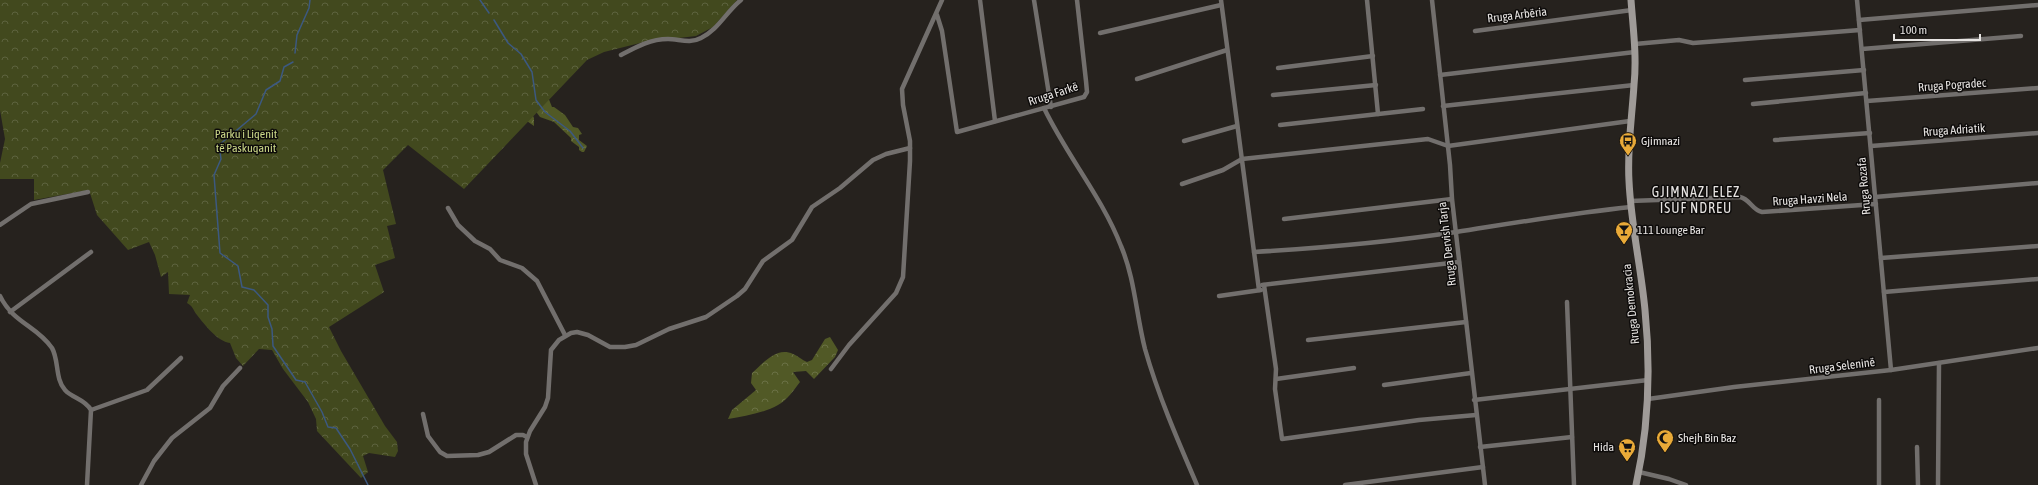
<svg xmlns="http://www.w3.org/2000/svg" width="2038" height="485" viewBox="0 0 2038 485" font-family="'Asap Condensed',sans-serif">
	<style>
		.forest { fill: url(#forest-crowns) }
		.park { fill: url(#park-crowns) }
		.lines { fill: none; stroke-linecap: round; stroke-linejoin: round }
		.stream { stroke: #3c5981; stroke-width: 1.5 }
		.minor { stroke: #726f6d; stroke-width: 4.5 }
		.secondary { stroke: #9f9b98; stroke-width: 7 }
		.labels { text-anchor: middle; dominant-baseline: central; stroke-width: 3; stroke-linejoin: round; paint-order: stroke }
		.street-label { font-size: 12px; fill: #e7e4e2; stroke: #0d0b0a }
		.park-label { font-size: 12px; fill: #ccd989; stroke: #0d0b0a }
		.poi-label { font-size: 12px; fill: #e7e4e2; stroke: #0d0b0a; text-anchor: start }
		.quarter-label { font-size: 14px; letter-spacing: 1px; fill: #e7e4e2; stroke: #0d0b0a }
	</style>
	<defs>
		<pattern id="forest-crowns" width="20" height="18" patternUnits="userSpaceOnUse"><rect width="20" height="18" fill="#515926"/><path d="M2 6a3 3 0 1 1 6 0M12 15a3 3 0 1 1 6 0" fill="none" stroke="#6a7145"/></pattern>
		<pattern id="park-crowns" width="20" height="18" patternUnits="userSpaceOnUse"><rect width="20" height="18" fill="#42491e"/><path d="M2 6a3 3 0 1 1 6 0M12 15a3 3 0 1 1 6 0" fill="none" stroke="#5d633e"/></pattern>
	</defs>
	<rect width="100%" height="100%" fill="#26221e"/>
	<g class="forest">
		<path d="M501,16H507L505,19L507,28L505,33H507L510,41L518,48L520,46L529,50L530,60H539L537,67L542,73L541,79H544L541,92L543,97H548L552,107H554L565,115L573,127L578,128L582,134L579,135V140L587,146L584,152H582L579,150V147L571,141V138L554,122L540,117L528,101L527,94L528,73L518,59V56L513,55L509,47L507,48L503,43L495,45L489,52L490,55L485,54L475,66L484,74L493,75L504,84L509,91H512L522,101L520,103L522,105L530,110L534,118V126L524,119C518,96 489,81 471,67L466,68L455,80H451L446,87L441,88L437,96C448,102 452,119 465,123L466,129L472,132L483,147H490L491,150L488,155H486L468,133L462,130C460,120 440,109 439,100L436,99L435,88L451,77L464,64H467L489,47L492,42L494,29L491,21Z"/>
		<path d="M830,337L838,350L835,357L814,379L806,371L793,372L800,382C794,390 787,400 778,405C764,413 744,416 728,419L732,410L756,390L751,383L752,373C763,364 776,346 793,354C798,356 802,360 807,362L812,360L825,339Z"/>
	</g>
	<path class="park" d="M0,0H737L713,27L696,36L644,42L604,52L587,60L464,189L408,145L383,170L396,224L387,226L395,258L375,265L384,292L329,327L341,351L385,426L397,442L398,451L395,457L369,453L363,456L368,472L361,478L317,431L316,419L308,402L283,369L272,350L259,349L243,366L236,358L230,343C217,341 205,325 197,315C193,310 193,306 187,303L190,295L169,294L168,272L161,277L155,255L149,242L128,250L97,215L89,190L34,200V179H0V163L5,139L0,110Z"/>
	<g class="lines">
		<g class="stream">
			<polyline points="480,0 489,13"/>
			<polyline points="494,20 508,43 521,54 532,72 536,100 545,112 570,131 583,148"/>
			<polyline points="295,53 297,35 309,8 310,0"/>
			<polyline points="293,62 284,67 280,81 266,90 256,114 219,145 221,159 214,175 220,253 238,266 242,287 254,290 268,305 268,317 272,329 273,346 296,380 305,382 322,412 328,427 336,428 350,449 368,485"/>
		</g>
		<g class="minor">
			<polyline points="980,0 995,121"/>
			<polyline points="1034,0 1051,107"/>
			<polyline points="1221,0 1259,290"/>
			<polyline points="1367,0 1378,114"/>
			<polyline points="1432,0 1450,165 1452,199 1485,485"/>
			<polyline points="1857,0 1891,370"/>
			<polyline points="937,15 942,31 957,132 1084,97 1087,92 1086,81 1077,0"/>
			<polyline points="1859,20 2038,5"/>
			<polyline points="1475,31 1632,10"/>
			<polyline points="1100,33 1221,5"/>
			<polyline points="1635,44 1679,40 1693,43 1860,30"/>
			<polyline points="1862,49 2021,36"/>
			<path d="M621,55C636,47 650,39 668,39C679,39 690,44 701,38C718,30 726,12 741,0"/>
			<polyline points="1278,68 1373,56"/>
			<polyline points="1440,75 1635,52"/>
			<polyline points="1137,79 1227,50"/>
			<polyline points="1745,80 1864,70"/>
			<polyline points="1273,95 1376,85"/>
			<polyline points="1867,101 2038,88"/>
			<polyline points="1753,104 1866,93"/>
			<polyline points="1443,106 1634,85"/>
			<path d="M1044,108C1067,156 1102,197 1121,246C1135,279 1136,314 1145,349C1158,395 1178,441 1197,485"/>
			<polyline points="1280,125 1423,109"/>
			<polyline points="1775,140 1870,133"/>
			<polyline points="1184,141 1237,126"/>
			<polyline points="1871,146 2038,133"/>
			<polyline points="1182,184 1223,170 1242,159 1428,139 1448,146 1630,121"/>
			<polyline points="1875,197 2038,183"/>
			<path d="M1630,201L1740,197C1750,199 1752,210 1762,212L1876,204"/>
			<polyline points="448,208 458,225 475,241 490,249 500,260 522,268 537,281 565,335"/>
			<polyline points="1284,219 1452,199"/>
			<polyline points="0,225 31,204 88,192"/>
			<path d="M1254,252C1321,248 1390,242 1456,232C1514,223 1573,213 1631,207"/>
			<polyline points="1881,258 2038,246"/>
			<polyline points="1262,285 1459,262"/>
			<polyline points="1264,285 1276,369 1275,389 1282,439 1419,420 1476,415"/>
			<polyline points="1884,292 2038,279"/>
			<path d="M0,296C13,323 37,326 52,348C59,360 55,379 65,390C72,398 85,399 91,410L87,485"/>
			<polyline points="1219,296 1261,290"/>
			<polyline points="1567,302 1574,485"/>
			<polyline points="10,312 91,252"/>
			<polyline points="1308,340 1466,322"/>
			<polyline points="831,369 849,345 896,293 903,277 910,161 910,141 903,105 902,89 942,0"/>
			<polyline points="1276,379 1354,368"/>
			<polyline points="1384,385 1471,373"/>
			<polyline points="1648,399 1734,387 1891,370 2038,348"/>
			<polyline points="1474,400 1648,380"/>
			<polyline points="1879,400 1879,485"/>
			<polyline points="91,410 147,390 181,358"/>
			<polyline points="423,414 428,436 440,452 447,456 478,455 489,452 516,435 523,435 527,437"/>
			<polyline points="1480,447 1572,437"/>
			<polyline points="1917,447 1918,485"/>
			<polyline points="1639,472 1669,479 1686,485"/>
			<polyline points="141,485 154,461 172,438 210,408 223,386 240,368"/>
			<polyline points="536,485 526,454 526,442 530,431 545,407 548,398 551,350 559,340 571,333 577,332 588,335 610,347 625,347 636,345 669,329 706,317 737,296 745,289 763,261 792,240 812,207 840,188 873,160 886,154 910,148"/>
			<polyline points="1345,485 1483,467"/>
			<polyline points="1938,485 1939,363"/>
		</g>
		<path class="secondary" d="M1631,0C1633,28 1637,56 1634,85C1632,117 1627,148 1629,181C1631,225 1641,267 1645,310C1651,370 1649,426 1636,485"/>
	</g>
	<defs>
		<g id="bus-pin" transform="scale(0.9)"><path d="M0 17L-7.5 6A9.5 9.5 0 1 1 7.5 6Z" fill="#e9aa38" stroke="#0d0b0a"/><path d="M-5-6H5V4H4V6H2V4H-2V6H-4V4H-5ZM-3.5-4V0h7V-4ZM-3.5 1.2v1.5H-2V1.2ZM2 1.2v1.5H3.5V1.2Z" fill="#111"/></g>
		<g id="bar-pin" transform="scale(0.9)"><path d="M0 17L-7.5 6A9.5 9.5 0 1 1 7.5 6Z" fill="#e9aa38" stroke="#0d0b0a"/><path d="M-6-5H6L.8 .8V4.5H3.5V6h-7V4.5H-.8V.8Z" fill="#111"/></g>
		<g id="mosque-pin" transform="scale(0.9)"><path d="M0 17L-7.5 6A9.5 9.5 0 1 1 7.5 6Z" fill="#e9aa38" stroke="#0d0b0a"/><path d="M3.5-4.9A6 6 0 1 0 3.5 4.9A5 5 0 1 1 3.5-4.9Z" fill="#111"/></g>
		<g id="supermarket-pin" transform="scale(0.9)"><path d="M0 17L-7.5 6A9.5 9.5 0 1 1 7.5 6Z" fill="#e9aa38" stroke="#0d0b0a"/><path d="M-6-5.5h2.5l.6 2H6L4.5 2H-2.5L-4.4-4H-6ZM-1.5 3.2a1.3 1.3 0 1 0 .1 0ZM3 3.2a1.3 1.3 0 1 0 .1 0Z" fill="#111"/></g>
	</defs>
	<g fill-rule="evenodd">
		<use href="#bus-pin" x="1628" y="141"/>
		<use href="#bar-pin" x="1624" y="230"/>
		<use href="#mosque-pin" x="1665" y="438"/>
		<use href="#supermarket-pin" x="1627" y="447"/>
	</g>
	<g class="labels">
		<g class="street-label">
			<text transform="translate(1517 15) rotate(-7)">Rruga Arbëria</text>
			<text transform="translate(1952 85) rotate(-4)">Rruga Pogradec</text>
			<text transform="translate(1053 94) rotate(-18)">Rruga Farkë</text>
			<text transform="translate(1954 130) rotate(-4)">Rruga Adriatik</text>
			<text transform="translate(1864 186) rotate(-95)">Rruga Rozafa</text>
			<text transform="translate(1810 199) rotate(-4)">Rruga Havzi Nela</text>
			<text transform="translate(1447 244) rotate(-97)">Rruga Dervish Tarja</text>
			<text transform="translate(1631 304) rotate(-96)">Rruga Demokracia</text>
			<text transform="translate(1842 366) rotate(-7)">Rruga Seleninë</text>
		</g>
		<g class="park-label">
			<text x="246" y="134">Parku i Liqenit<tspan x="246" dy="14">të Paskuqanit</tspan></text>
		</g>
		<g class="poi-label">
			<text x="1641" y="141">Gjimnazi</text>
			<text x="1637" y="230">111 Lounge Bar</text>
			<text x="1678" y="438">Shejh Bin Baz</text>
			<text x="1614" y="447" text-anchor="end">Hida</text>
		</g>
		<g class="quarter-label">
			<text x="1696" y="192">GJIMNAZI ELEZ<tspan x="1696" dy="16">ISUF NDREU</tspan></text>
		</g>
	</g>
	<path d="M1894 34v6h86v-6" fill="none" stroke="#e7e4e2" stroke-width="2"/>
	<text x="1900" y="34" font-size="12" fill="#e7e4e2" stroke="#0d0b0a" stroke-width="3" paint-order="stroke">100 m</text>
</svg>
